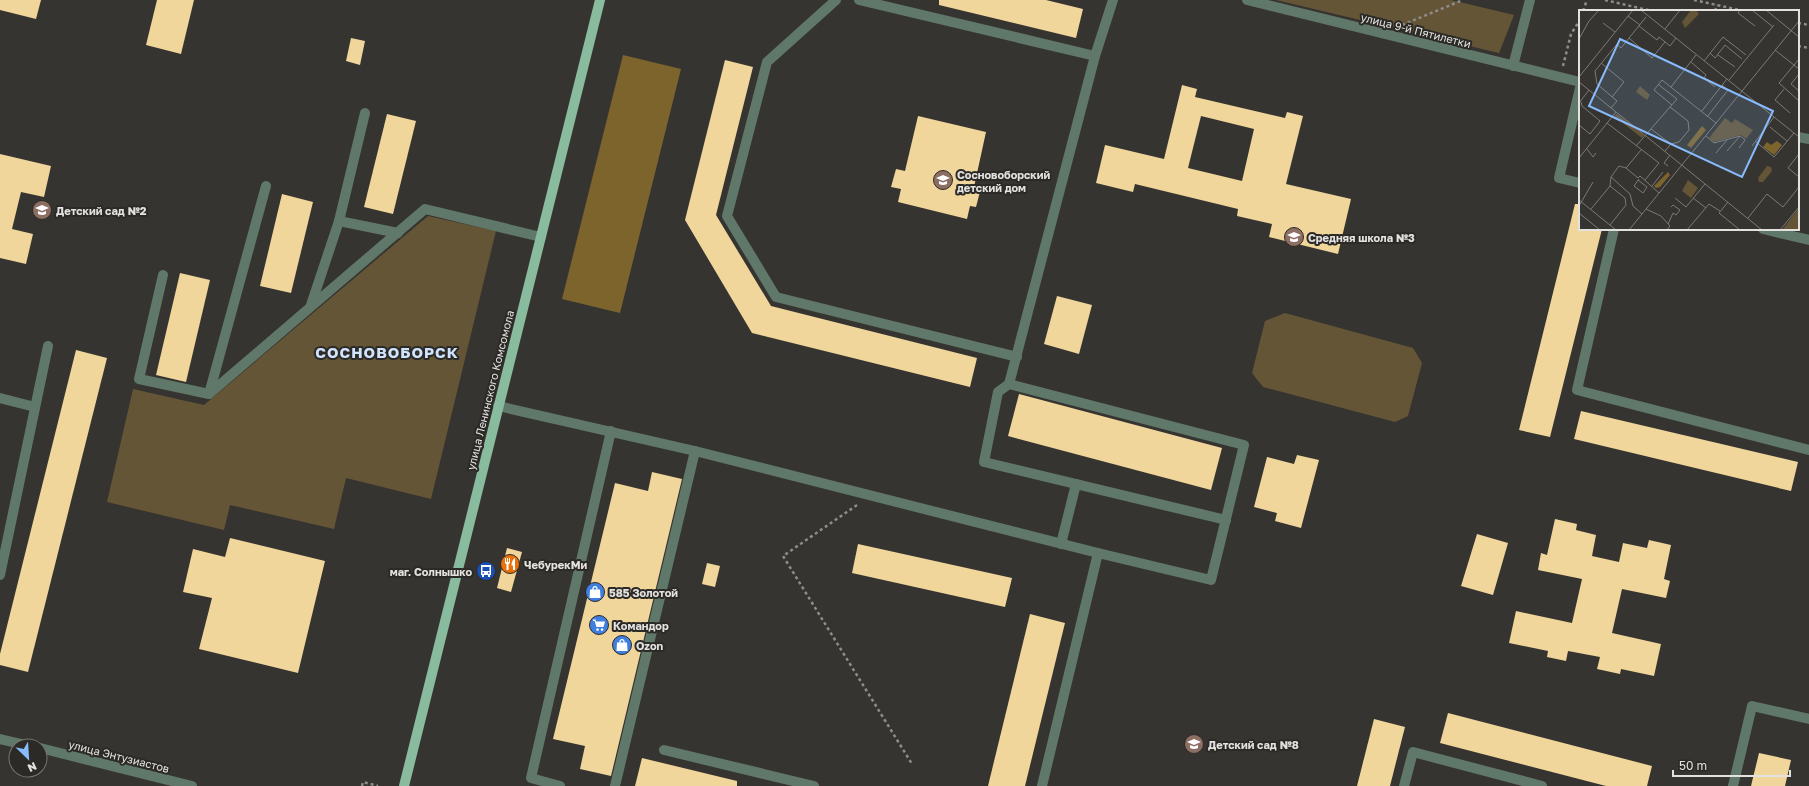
<svg xmlns="http://www.w3.org/2000/svg" width="1809" height="786" viewBox="0 0 1809 786" font-family="'Golos Text',sans-serif">
	<style>
		.green { fill: #645536 }
		.forest { fill: #7d642d }
		.building { fill: #f1d69c; fill-rule: evenodd }
		.lines { fill: none; stroke-linecap: round; stroke-linejoin: round }
		.path { stroke: #8e8d8a; stroke-width: 2.5; stroke-dasharray: 3 3; stroke-linecap: butt }
		.minor { stroke: #60786a; stroke-width: 10 }
		.major { stroke: #89bb9e; stroke-width: 10 }
		.labels { text-anchor: middle; dominant-baseline: central; stroke-width: 4; stroke-linejoin: round; paint-order: stroke }
		.street-label { font-size: 11px; fill: #e3e2e0; stroke: #2c2a26 }
		.poi-label { font-size: 11px; font-weight: bold; fill: #e3e2e0; stroke: #2c2a26; text-anchor: start }
		.district-label { font-size: 15px; font-weight: bold; letter-spacing: 1px; fill: #d1e4fd; stroke: #2c2a26 }
		.inset-road { fill: none; stroke: #7b7a76; stroke-width: 1 }
		.view { fill: #88bbfc; fill-opacity: 0.15; stroke: #88bbfc; stroke-width: 2 }
		.inset-edge { fill: none; stroke: #e3e2e0; stroke-width: 2 }
	</style>
	<rect width="100%" height="100%" fill="#363430"/>
	<g class="green">
		<polygon points="1276,0 1451,0 1514,15 1499,53"/>
		<polygon points="428,216 496,231 431,499 346,478 334,529 230,505 224,530 107,502 133,389 204,405"/>
		<polygon points="1285,313 1413,348 1422,363 1408,416 1395,422 1263,387 1252,373 1265,321"/>
	</g>
	<polygon class="forest" points="623,55 681,69 620,313 562,299"/>
	<g class="building">
		<polygon points="0,0 41,0 36,19 0,10"/>
		<polygon points="157,0 194,0 181,54 146,45"/>
		<polygon points="939,0 1046,0 1083,9 1076,38 939,5"/>
		<polygon points="351,38 365,41 360,65 346,61"/>
		<polygon points="725,60 753,67 716,215 771,306 977,358 970,387 752,333 685,220"/>
		<path d="M1182,85L1197,89L1195,97L1285,118L1287,112L1303,116L1286,184L1351,199L1338,254L1269,237L1272,224L1237,216L1238,209L1135,184L1133,192L1096,183L1105,145L1164,159ZM1201,116L1254,129L1242,181L1188,168Z"/>
		<polygon points="387,114 416,121 393,214 364,207"/>
		<polygon points="918,116 986,132 974,187 981,188 976,207 970,206 967,219 898,202 901,189 891,187 896,169 905,171"/>
		<polygon points="0,154 51,166 44,197 21,192 12,229 33,234 26,264 0,258"/>
		<polygon points="282,194 313,202 291,293 260,286"/>
		<polygon points="1575,204 1580,204 1580,229 1602,229 1550,437 1519,430"/>
		<polygon points="180,273 210,280 186,382 156,375"/>
		<polygon points="1057,296 1092,305 1079,354 1044,344"/>
		<polygon points="76,350 107,358 28,672 0,665 0,654"/>
		<polygon points="1019,394 1222,448 1211,490 1008,436"/>
		<polygon points="1581,411 1798,462 1791,491 1574,439"/>
		<polygon points="1297,455 1319,460 1301,528 1275,521 1277,513 1254,507 1267,457 1294,464"/>
		<polygon points="652,472 682,479 611,776 580,769 585,746 553,739 615,483 648,491"/>
		<polygon points="1555,519 1577,524 1576,530 1596,535 1592,556 1619,562 1623,543 1647,548 1649,540 1671,545 1664,579 1670,581 1666,598 1622,589 1612,633 1661,644 1654,676 1621,669 1620,674 1597,669 1600,657 1568,651 1566,661 1547,657 1548,651 1509,643 1516,611 1572,623 1582,579 1538,570 1541,553 1547,555"/>
		<polygon points="1477,534 1508,543 1493,595 1461,586"/>
		<polygon points="230,538 325,561 298,673 199,649 212,598 183,592 193,549 225,557"/>
		<polygon points="858,544 1012,578 1005,607 852,573"/>
		<polygon points="507,548 522,552 511,592 497,588"/>
		<polygon points="707,563 720,566 715,587 702,584"/>
		<polygon points="1030,614 1065,623 1025,786 988,786"/>
		<polygon points="1448,713 1652,766 1647,786 1606,786 1440,743"/>
		<polygon points="1374,719 1405,727 1390,786 1357,786"/>
		<polygon points="1759,753 1791,760 1785,786 1751,786"/>
		<polygon points="642,758 737,781 737,786 635,786"/>
	</g>
	<g class="lines">
		<g class="path">
			<polyline points="1605,0 1652,11"/>
			<polyline points="1694,0 1744,11"/>
			<polyline points="1583,11 1587,0"/>
			<polyline points="1715,11 1717,5"/>
			<polyline points="1798,23 1809,25"/>
			<polyline points="1402,25 1463,0"/>
			<polyline points="1798,46 1809,48"/>
			<polyline points="1563,66 1571,34 1580,20"/>
			<polyline points="857,505 783,556 912,764"/>
			<polyline points="362,786 363,782 378,786"/>
		</g>
		<g class="minor">
			<polyline points="836,0 767,62 727,216 776,297 1017,357"/>
			<polyline points="859,0 1095,56"/>
			<polyline points="1113,0 1095,56 1009,384 998,392 984,462 1226,520"/>
			<polyline points="1247,0 1580,82"/>
			<polyline points="1513,66 1530,0"/>
			<polyline points="1580,88 1559,178 1580,183"/>
			<polyline points="1798,137 1809,139"/>
			<polyline points="339,221 398,233"/>
			<polyline points="1614,229 1577,390 1809,450"/>
			<polyline points="1763,229 1809,240"/>
			<polyline points="163,275 139,379 209,394 425,209 541,237"/>
			<polyline points="311,305 339,221 365,113"/>
			<polyline points="209,394 266,186"/>
			<polyline points="0,398 35,407"/>
			<polyline points="498,406 695,451 1098,553 1211,580 1244,445 1009,384"/>
			<polyline points="1061,544 1076,484"/>
			<polyline points="0,575 48,346"/>
			<polyline points="0,739 30,746"/>
			<polyline points="40,748 192,786"/>
			<polyline points="664,750 814,786"/>
			<polyline points="560,786 531,778 611,431"/>
			<polyline points="615,786 695,451"/>
			<polyline points="1042,786 1098,553"/>
			<polyline points="1404,786 1413,752 1542,786"/>
			<polyline points="1733,786 1752,706 1809,719"/>
		</g>
		<polyline class="major" points="404,786 600,0"/>
	</g>
	<defs>
		<g id="school-disc" transform="scale(1)"><circle r="9.5" fill="#8d6e63" stroke="#2c2a26"/><path d="M0-5L7-2L0 1L-7-2ZM-4 1L0 2.5L4 1V4Q0 6-4 4Z" fill="#fff"/></g>
		<g id="restaurant-disc" transform="scale(1)"><circle r="9.5" fill="#e8710a" stroke="#2c2a26"/><path d="M-5-6h1v4h1v-4h1v4h1v-4h1v5L-1.5 .5V6h-2V.5L-5-1ZM5-6V6H3V1.5H1.5Q1.5-4 5-6Z" fill="#fff"/></g>
		<g id="bus-disc" transform="scale(1)"><circle r="9.5" fill="#1a4fb4" stroke="#2c2a26"/><path d="M-5-6H5V4H4V6H2V4H-2V6H-4V4H-5ZM-3.5-4V0h7V-4ZM-3.5 1.2v1.5H-2V1.2ZM2 1.2v1.5H3.5V1.2Z" fill="#fff"/></g>
		<g id="shop-disc" transform="scale(1)"><circle r="9.5" fill="#3f7fe0" stroke="#2c2a26"/><path d="M-5-2.5h2.3a2.7 3.5 0 0 1 5.4 0H5L5.5 6h-11ZM-1.5-2.5h3a1.5 2.3 0 0 0-3 0Z" fill="#fff"/></g>
		<g id="supermarket-disc" transform="scale(1)"><circle r="9.5" fill="#3f7fe0" stroke="#2c2a26"/><path d="M-6-5.5h2.5l.6 2H6L4.5 2H-2.5L-4.4-4H-6ZM-1.5 3.2a1.3 1.3 0 1 0 .1 0ZM3 3.2a1.3 1.3 0 1 0 .1 0Z" fill="#fff"/></g>
	</defs>
	<g fill-rule="evenodd">
		<use href="#school-disc" x="943" y="180"/>
		<use href="#school-disc" x="42" y="210"/>
		<use href="#school-disc" x="1294" y="237"/>
		<use href="#restaurant-disc" x="510" y="564"/>
		<use href="#bus-disc" x="486" y="571"/>
		<use href="#shop-disc" x="595" y="592"/>
		<use href="#supermarket-disc" x="599" y="625"/>
		<use href="#shop-disc" x="622" y="645"/>
		<use href="#school-disc" x="1194" y="744"/>
	</g>
	<g class="labels">
		<g class="street-label">
			<text transform="translate(1416 30) rotate(14)">улица 9-й Пятилетки</text>
			<text transform="translate(490 390) rotate(-76)">улица Ленинского Комсомола</text>
			<text transform="translate(119 756) rotate(14)">улица Энтузиастов</text>
		</g>
		<g class="poi-label">
			<text x="957" y="174">Сосновоборский<tspan x="957" dy="13">детский дом</tspan></text>
			<text x="56" y="210">Детский сад №2</text>
			<text x="1308" y="237">Средняя школа №3</text>
			<text x="524" y="564">ЧебурекМи</text>
			<text x="472" y="571" text-anchor="end">маг. Солнышко</text>
			<text x="609" y="592">585 Золотой</text>
			<text x="613" y="625">Командор</text>
			<text x="636" y="645">Ozon</text>
			<text x="1208" y="744">Детский сад №8</text>
		</g>
		<g class="district-label">
			<text x="387" y="352">СОСНОВОБОРСК</text>
		</g>
	</g>
	<g transform="translate(1579 10)">
		<rect width="220" height="220" fill="#363430"/>
		<path d="M112,0H117L120,4L106,18L103,12ZM61,76L71,85L68,90L57,82ZM38,104L65,125L63,128L35,106ZM146,108L153,113L156,109L174,120L167,129L162,125L135,132L130,128ZM188,156L192,157L193,161L184,172H180L179,168ZM109,170L119,178L112,188L103,181ZM220,198V220H203Z" fill="#645536"/>
		<path d="M123,116L127,120L112,138L108,135ZM198,131L203,135L195,145L184,137L188,132L192,135ZM89,162L91,165L81,177L77,178L75,176Z" fill="#7d642d"/>
		<path class="inset-road" d="M62,0L220,127M161,0L159,3L176,16M173,0L194,17M187,0L220,27M49,6L61,15M24,13L36,22M60,16L78,30L80,27L91,36L97,28M86,19L101,0M50,28L73,48L86,32M0,29L10,11L20,0M196,40L220,59M131,43L136,48L146,35L163,49M139,45L156,57M220,49L200,73L220,91M125,51L144,27L167,45M112,52L127,65L125,68L136,77M22,53L45,72L33,87M220,64L212,74L220,81M0,67L54,0M150,70L195,15M0,72L183,220M92,77L117,45M205,79L196,90L211,103M0,93L10,80M93,95L75,80L83,70L137,113M32,98L38,91L18,74L16,61L38,34L42,38L67,7M122,102L148,69M128,107L149,80L143,75M28,113L80,153L66,170M0,115L11,124L21,111L3,96L2,92M191,117L208,131M72,119L92,134M127,126L135,133L161,126L166,130L160,138M176,131L195,147L215,123M57,136L98,89L80,75M173,136L195,107M8,139L14,147L17,143M62,140L47,158L59,168L61,166L80,183M86,141L92,134L100,132L110,120L109,111L91,97M148,141L161,126M137,143L148,130M220,144L209,158L220,167M0,148L37,102M89,156L85,153L91,145M32,167L51,184L54,196L63,204M59,170L68,177L64,183L55,176L60,169M31,176L32,167L40,156L47,158M73,176L84,162M96,188L107,197L126,174M114,188L127,198M0,190L37,220M149,192L140,203L161,220M0,196L14,172M12,199L31,176L46,188L47,195L31,215M67,199L82,206L91,216L88,220M0,203L21,220M169,208L188,184L204,197L220,177M89,214L94,203L97,205L101,200L94,195L92,197M50,220L220,11M108,220L130,194L141,201M201,220L220,197"/>
		<path class="view" d="M41,29L194,101L163,167L10,96Z"/>
		<rect width="220" height="220" class="inset-edge"/>
	</g>
	<g transform="translate(28 758) rotate(155)"><circle r="19" fill="#2c2a26" stroke="#757470"/>
	<path d="M0-3L7 15L0 10L-7 15Z" fill="#88bbfc"/>
	<text y="-6" font-size="11" font-weight="bold" text-anchor="middle" fill="#e3e2e0">N</text>
	</g>
	<path d="M1673 770v6h117v-6" fill="none" stroke="#e3e2e0" stroke-width="2"/>
	<text x="1679" y="770" font-size="12" fill="#e3e2e0" stroke="#2c2a26" stroke-width="3" paint-order="stroke">50 m</text>
</svg>
